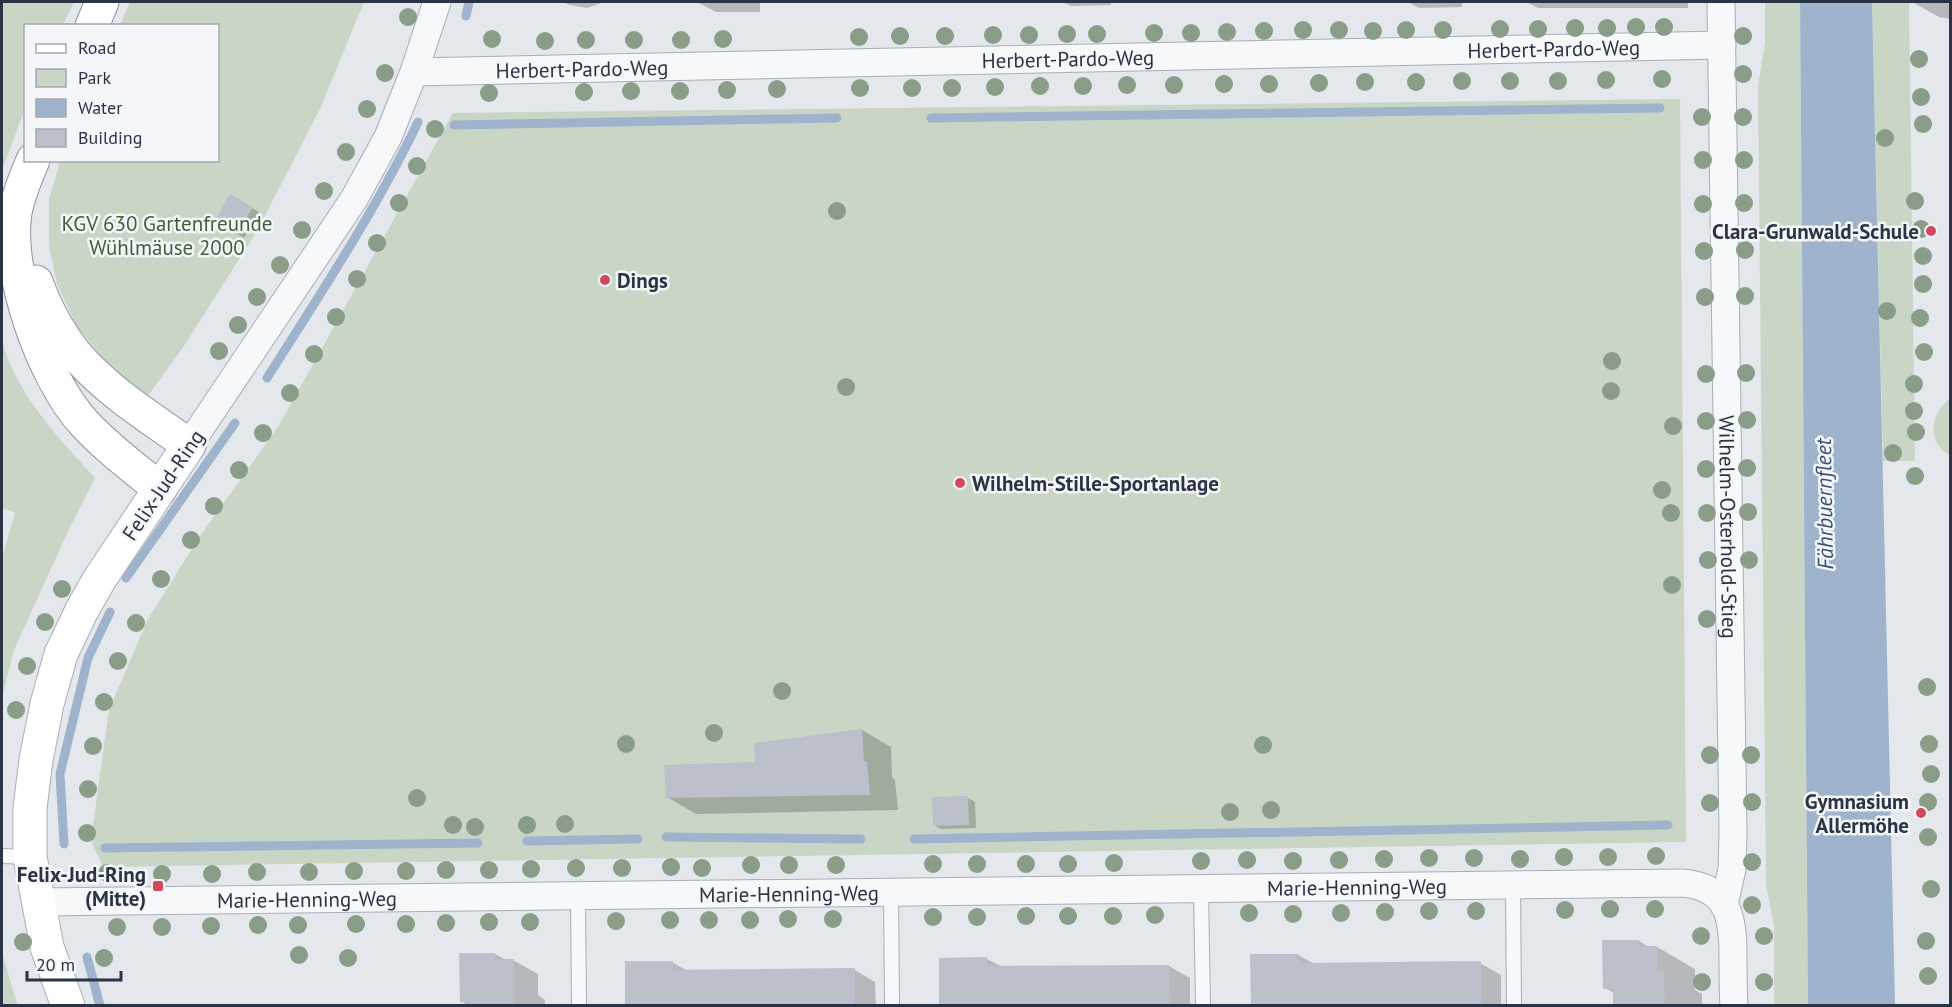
<svg xmlns="http://www.w3.org/2000/svg" width="1952" height="1007" viewBox="0 0 1952 1007" font-family="'PT Sans',sans-serif">
	<style>
		.green { fill: #c9d6c5 }
		.water { fill: #9fb4cc }
		.shadow { fill: #0003 }
		.lines { fill: none; stroke-linecap: round; stroke-linejoin: round }
		.stream { stroke: #9fb4cc; stroke-width: 9 }
		.building { fill: #bbc0ca }
		.lane-casing { stroke: #a9aeb7; stroke-width: 16 }
		.street-casing { stroke: #a9aeb7; stroke-width: 29 }
		.secondary-casing { stroke: #a9aeb7; stroke-width: 35 }
		.highway-casing { stroke: #8b94a3; stroke-width: 35 }
		.lane { stroke: #f7f8fa; stroke-width: 14 }
		.street { stroke: #f7f8fa; stroke-width: 27 }
		.secondary { stroke: #fff; stroke-width: 33 }
		.highway { stroke: #fff; stroke-width: 33 }
		.tree { fill: #899d89 }
		.poi-dot { fill: #d1495b; stroke: #f4f6f9; stroke-width: 2 }
		.labels { text-anchor: middle; dominant-baseline: central; stroke-width: 5; stroke-linejoin: round; paint-order: stroke }
		.street-label { font-size: 21px; fill: #2b3445; stroke: #f4f6f9 }
		.park-label { font-size: 21px; fill: #3f6138; stroke: #f4f6f9 }
		.poi-label { font-size: 21px; font-weight: bold; fill: #2b3445; stroke: #f4f6f9; text-anchor: end }
		.water-label { font-size: 22px; font-style: italic; fill: #34527a; stroke: #f4f6f9 }
	</style>
	<rect width="100%" height="100%" fill="#e4e7ec"/>
	<g class="green">
		<polygon points="2,2 74,2 63,25 26,26 25,109 2,170"/>
		<polygon points="130,2 364,2 320,109 257,231 184,346 147,397 105,360 77,327 57,284 49,246 49,200 60,161 218,160 218,26 120,25"/>
		<polygon points="1765,2 1800,2 1808,1006 1774,1005 1774,926 1766,885 1758,86 1765,43"/>
		<polygon points="1872,2 1909,2 1915,461 1883,461"/>
		<polygon points="1680,99 1686,842 103,867 91,840 109,710 147,621 198,539 278,427 453,113"/>
		<path d="M2,340C15,393 59,438 95,478L70,527L14,650L2,697V558L15,513L2,508Z"/>
		<path d="M1950,399V455C1926,443 1930,412 1950,399Z"/>
		<polygon points="2,953 16,1000 18,1005 2,1005"/>
	</g>
	<polygon class="water" points="1800,2 1872,2 1895,1005 1808,1005"/>
	<g class="shadow">
		<polygon points="563,2 604,2 587,8 570,5"/>
		<polygon points="697,2 760,2 760,12 716,12"/>
		<polygon points="1063,2 1110,2 1111,5 1071,6"/>
		<polygon points="1408,2 1462,2 1462,7 1419,8"/>
		<polygon points="1526,2 1688,2 1688,8 1538,8"/>
		<polygon points="1912,2 1950,2 1950,19 1939,17"/>
		<polygon points="230,196 259,212 244,238 216,221"/>
		<polygon points="862,730 891,747 892,777 895,780 898,810 696,814 667,797 756,763 756,744"/>
		<polygon points="934,798 968,798 975,802 976,828 941,829 934,825"/>
		<polygon points="1639,941 1649,947 1657,947 1695,969 1695,990 1702,994 1702,1006 1614,1006 1614,993 1605,988"/>
		<polygon points="495,954 506,960 513,960 538,974 538,995 545,1000 545,1006 469,1006 461,1001"/>
		<polygon points="1298,955 1314,964 1480,963 1501,975 1501,1006 1252,1006 1252,956"/>
		<polygon points="940,959 987,959 1002,967 1169,966 1190,978 1190,1006 941,1006"/>
		<polygon points="672,962 689,972 855,970 875,982 876,1006 627,1006 626,963"/>
	</g>
	<g class="lines">
		<g class="stream">
			<polyline points="466,16 469,2"/>
			<polyline points="931,118 1660,108"/>
			<polyline points="454,125 837,118"/>
			<path d="M267,378C319,296 376,210 418,122"/>
			<polyline points="126,578 235,423"/>
			<polyline points="666,837 861,839"/>
			<polyline points="914,839 1668,825"/>
			<polyline points="527,841 638,839"/>
			<polyline points="64,844 60,774 88,658 110,612"/>
			<polyline points="105,848 478,843"/>
			<polyline points="87,957 100,1006"/>
		</g>
	</g>
	<g class="building">
		<polygon points="230,194 253,207 236,235 214,222"/>
		<polygon points="862,729 864,761 867,762 870,795 666,798 664,765 755,762 754,743"/>
		<polygon points="968,796 969,825 933,826 932,797"/>
		<polygon points="1602,940 1639,940 1639,946 1657,946 1657,971 1664,971 1665,1005 1613,1005 1613,989 1603,989"/>
		<polygon points="459,953 495,953 496,959 514,959 514,1005 469,1005 469,1002 460,1002"/>
		<polygon points="1250,954 1299,954 1299,963 1481,961 1481,1005 1251,1005"/>
		<polygon points="987,957 987,966 1169,965 1170,1005 939,1005 939,958"/>
		<polygon points="625,961 673,961 673,970 855,968 855,1005 625,1005"/>
	</g>
	<g class="lines">
		<g class="lane-casing">
			<g id="lane">
				<polyline points="2,856 30,857"/>
				<polyline points="1513,885 1514,1006"/>
				<polyline points="1201,888 1203,1006"/>
				<polyline points="891,892 892,1006"/>
				<polyline points="578,896 579,1006"/>
			</g>
		</g>
		<g class="street-casing">
			<g id="street">
				<path id="s1" d="M1721,2L1733,833L1732,869L1724,905"/>
				<path id="s2" d="M414,72L1722,45"/>
				<polyline points="189,445 354,199 388,137 414,72 437,2"/>
				<path id="s3" d="M37,902L1682,883C1730,887 1733,919 1733,958C1733,974 1733,990 1734,1006"/>
			</g>
		</g>
		<g class="secondary-casing">
			<polyline id="secondary" points="68,1006 47,947 30,857 30,808 36,760 47,704 61,654 82,610 99,580 189,445"/>
		</g>
		<g class="highway-casing">
			<g id="highway">
				<polyline points="92,26 102,2"/>
				<path d="M33,160C26,177 18,195 15,213C6,273 43,378 84,423C106,447 134,468 160,489"/>
				<path d="M36,282C46,309 60,336 79,358C110,393 152,419 189,445"/>
			</g>
		</g>
		<use href="#lane" class="lane"/>
		<use href="#street" class="street"/>
		<use href="#secondary" class="secondary"/>
		<use href="#highway" class="highway"/>
	</g>
	<g class="tree">
		<circle cx="408" cy="17" r="9"/>
		<circle cx="1636" cy="27" r="9"/>
		<circle cx="1664" cy="27" r="9"/>
		<circle cx="1575" cy="28" r="9"/>
		<circle cx="1607" cy="28" r="9"/>
		<circle cx="1500" cy="29" r="9"/>
		<circle cx="1538" cy="29" r="9"/>
		<circle cx="1303" cy="30" r="9"/>
		<circle cx="1339" cy="30" r="9"/>
		<circle cx="1406" cy="30" r="9"/>
		<circle cx="1443" cy="30" r="9"/>
		<circle cx="1264" cy="31" r="9"/>
		<circle cx="1373" cy="31" r="9"/>
		<circle cx="1227" cy="32" r="9"/>
		<circle cx="1154" cy="33" r="9"/>
		<circle cx="1191" cy="33" r="9"/>
		<circle cx="1067" cy="34" r="9"/>
		<circle cx="1097" cy="34" r="9"/>
		<circle cx="993" cy="35" r="9"/>
		<circle cx="1029" cy="35" r="9"/>
		<circle cx="900" cy="36" r="9"/>
		<circle cx="945" cy="36" r="9"/>
		<circle cx="1743" cy="36" r="9"/>
		<circle cx="859" cy="37" r="9"/>
		<circle cx="492" cy="39" r="9"/>
		<circle cx="723" cy="39" r="9"/>
		<circle cx="586" cy="40" r="9"/>
		<circle cx="634" cy="40" r="9"/>
		<circle cx="681" cy="40" r="9"/>
		<circle cx="545" cy="41" r="9"/>
		<circle cx="1919" cy="59" r="9"/>
		<circle cx="385" cy="73" r="9"/>
		<circle cx="1743" cy="74" r="9"/>
		<circle cx="1662" cy="79" r="9"/>
		<circle cx="1606" cy="80" r="9"/>
		<circle cx="1462" cy="81" r="9"/>
		<circle cx="1510" cy="81" r="9"/>
		<circle cx="1558" cy="81" r="9"/>
		<circle cx="1365" cy="82" r="9"/>
		<circle cx="1416" cy="82" r="9"/>
		<circle cx="1319" cy="83" r="9"/>
		<circle cx="1224" cy="84" r="9"/>
		<circle cx="1269" cy="84" r="9"/>
		<circle cx="1127" cy="85" r="9"/>
		<circle cx="1174" cy="85" r="9"/>
		<circle cx="1040" cy="86" r="9"/>
		<circle cx="1083" cy="86" r="9"/>
		<circle cx="995" cy="87" r="9"/>
		<circle cx="860" cy="88" r="9"/>
		<circle cx="912" cy="88" r="9"/>
		<circle cx="952" cy="88" r="9"/>
		<circle cx="777" cy="89" r="9"/>
		<circle cx="727" cy="90" r="9"/>
		<circle cx="631" cy="91" r="9"/>
		<circle cx="680" cy="91" r="9"/>
		<circle cx="584" cy="92" r="9"/>
		<circle cx="489" cy="93" r="9"/>
		<circle cx="1921" cy="97" r="9"/>
		<circle cx="367" cy="109" r="9"/>
		<circle cx="1702" cy="117" r="9"/>
		<circle cx="1743" cy="117" r="9"/>
		<circle cx="1923" cy="124" r="9"/>
		<circle cx="435" cy="129" r="9"/>
		<circle cx="1885" cy="138" r="9"/>
		<circle cx="346" cy="152" r="9"/>
		<circle cx="1703" cy="160" r="9"/>
		<circle cx="1744" cy="160" r="9"/>
		<circle cx="417" cy="166" r="9"/>
		<circle cx="324" cy="191" r="9"/>
		<circle cx="1915" cy="201" r="9"/>
		<circle cx="399" cy="203" r="9"/>
		<circle cx="1744" cy="203" r="9"/>
		<circle cx="1703" cy="204" r="9"/>
		<circle cx="837" cy="211" r="9"/>
		<circle cx="1921" cy="229" r="9"/>
		<circle cx="302" cy="230" r="9"/>
		<circle cx="377" cy="243" r="9"/>
		<circle cx="1745" cy="250" r="9"/>
		<circle cx="1704" cy="251" r="9"/>
		<circle cx="1923" cy="256" r="9"/>
		<circle cx="280" cy="265" r="9"/>
		<circle cx="357" cy="279" r="9"/>
		<circle cx="1923" cy="284" r="9"/>
		<circle cx="1745" cy="296" r="9"/>
		<circle cx="257" cy="297" r="9"/>
		<circle cx="1705" cy="297" r="9"/>
		<circle cx="1887" cy="311" r="9"/>
		<circle cx="336" cy="317" r="9"/>
		<circle cx="1920" cy="318" r="9"/>
		<circle cx="238" cy="325" r="9"/>
		<circle cx="219" cy="351" r="9"/>
		<circle cx="1924" cy="352" r="9"/>
		<circle cx="314" cy="354" r="9"/>
		<circle cx="1612" cy="361" r="9"/>
		<circle cx="1746" cy="373" r="9"/>
		<circle cx="1706" cy="374" r="9"/>
		<circle cx="1914" cy="384" r="9"/>
		<circle cx="846" cy="387" r="9"/>
		<circle cx="1611" cy="391" r="9"/>
		<circle cx="290" cy="393" r="9"/>
		<circle cx="1914" cy="411" r="9"/>
		<circle cx="1747" cy="420" r="9"/>
		<circle cx="1706" cy="421" r="9"/>
		<circle cx="1673" cy="426" r="9"/>
		<circle cx="1916" cy="432" r="9"/>
		<circle cx="263" cy="433" r="9"/>
		<circle cx="1893" cy="453" r="9"/>
		<circle cx="1747" cy="468" r="9"/>
		<circle cx="1706" cy="469" r="9"/>
		<circle cx="239" cy="470" r="9"/>
		<circle cx="1915" cy="476" r="9"/>
		<circle cx="1662" cy="490" r="9"/>
		<circle cx="214" cy="506" r="9"/>
		<circle cx="1748" cy="512" r="9"/>
		<circle cx="1671" cy="513" r="9"/>
		<circle cx="1707" cy="513" r="9"/>
		<circle cx="191" cy="540" r="9"/>
		<circle cx="1708" cy="560" r="9"/>
		<circle cx="1749" cy="560" r="9"/>
		<circle cx="161" cy="579" r="9"/>
		<circle cx="1672" cy="585" r="9"/>
		<circle cx="62" cy="589" r="9"/>
		<circle cx="1707" cy="619" r="9"/>
		<circle cx="45" cy="622" r="9"/>
		<circle cx="136" cy="623" r="9"/>
		<circle cx="118" cy="661" r="9"/>
		<circle cx="27" cy="666" r="9"/>
		<circle cx="1927" cy="687" r="9"/>
		<circle cx="782" cy="691" r="9"/>
		<circle cx="104" cy="702" r="9"/>
		<circle cx="16" cy="710" r="9"/>
		<circle cx="714" cy="733" r="9"/>
		<circle cx="626" cy="744" r="9"/>
		<circle cx="1929" cy="744" r="9"/>
		<circle cx="1263" cy="745" r="9"/>
		<circle cx="93" cy="746" r="9"/>
		<circle cx="1710" cy="755" r="9"/>
		<circle cx="1751" cy="755" r="9"/>
		<circle cx="1931" cy="774" r="9"/>
		<circle cx="88" cy="789" r="9"/>
		<circle cx="417" cy="798" r="9"/>
		<circle cx="1752" cy="802" r="9"/>
		<circle cx="1928" cy="802" r="9"/>
		<circle cx="1710" cy="803" r="9"/>
		<circle cx="1271" cy="810" r="9"/>
		<circle cx="1230" cy="812" r="9"/>
		<circle cx="565" cy="824" r="9"/>
		<circle cx="453" cy="825" r="9"/>
		<circle cx="527" cy="825" r="9"/>
		<circle cx="475" cy="827" r="9"/>
		<circle cx="87" cy="833" r="9"/>
		<circle cx="1928" cy="837" r="9"/>
		<circle cx="1656" cy="856" r="9"/>
		<circle cx="1564" cy="857" r="9"/>
		<circle cx="1608" cy="857" r="9"/>
		<circle cx="1429" cy="858" r="9"/>
		<circle cx="1474" cy="858" r="9"/>
		<circle cx="1384" cy="859" r="9"/>
		<circle cx="1520" cy="859" r="9"/>
		<circle cx="1247" cy="860" r="9"/>
		<circle cx="1339" cy="860" r="9"/>
		<circle cx="1201" cy="861" r="9"/>
		<circle cx="1293" cy="861" r="9"/>
		<circle cx="1752" cy="862" r="9"/>
		<circle cx="1114" cy="863" r="9"/>
		<circle cx="933" cy="864" r="9"/>
		<circle cx="977" cy="864" r="9"/>
		<circle cx="1026" cy="864" r="9"/>
		<circle cx="1068" cy="864" r="9"/>
		<circle cx="751" cy="865" r="9"/>
		<circle cx="789" cy="865" r="9"/>
		<circle cx="836" cy="865" r="9"/>
		<circle cx="671" cy="867" r="9"/>
		<circle cx="576" cy="868" r="9"/>
		<circle cx="622" cy="868" r="9"/>
		<circle cx="702" cy="868" r="9"/>
		<circle cx="531" cy="869" r="9"/>
		<circle cx="446" cy="870" r="9"/>
		<circle cx="489" cy="870" r="9"/>
		<circle cx="354" cy="871" r="9"/>
		<circle cx="406" cy="871" r="9"/>
		<circle cx="257" cy="872" r="9"/>
		<circle cx="309" cy="872" r="9"/>
		<circle cx="107" cy="873" r="9"/>
		<circle cx="162" cy="874" r="9"/>
		<circle cx="212" cy="874" r="9"/>
		<circle cx="1931" cy="889" r="9"/>
		<circle cx="1752" cy="905" r="9"/>
		<circle cx="1610" cy="909" r="9"/>
		<circle cx="1655" cy="909" r="9"/>
		<circle cx="1565" cy="910" r="9"/>
		<circle cx="1429" cy="911" r="9"/>
		<circle cx="1476" cy="911" r="9"/>
		<circle cx="1385" cy="912" r="9"/>
		<circle cx="1249" cy="913" r="9"/>
		<circle cx="1341" cy="913" r="9"/>
		<circle cx="1293" cy="914" r="9"/>
		<circle cx="1155" cy="915" r="9"/>
		<circle cx="1026" cy="916" r="9"/>
		<circle cx="1068" cy="916" r="9"/>
		<circle cx="1113" cy="916" r="9"/>
		<circle cx="933" cy="917" r="9"/>
		<circle cx="977" cy="917" r="9"/>
		<circle cx="788" cy="919" r="9"/>
		<circle cx="833" cy="919" r="9"/>
		<circle cx="670" cy="920" r="9"/>
		<circle cx="709" cy="920" r="9"/>
		<circle cx="750" cy="920" r="9"/>
		<circle cx="616" cy="921" r="9"/>
		<circle cx="489" cy="922" r="9"/>
		<circle cx="530" cy="922" r="9"/>
		<circle cx="446" cy="923" r="9"/>
		<circle cx="356" cy="924" r="9"/>
		<circle cx="406" cy="924" r="9"/>
		<circle cx="258" cy="925" r="9"/>
		<circle cx="298" cy="925" r="9"/>
		<circle cx="211" cy="926" r="9"/>
		<circle cx="117" cy="927" r="9"/>
		<circle cx="162" cy="927" r="9"/>
		<circle cx="1701" cy="936" r="9"/>
		<circle cx="1764" cy="936" r="9"/>
		<circle cx="1926" cy="941" r="9"/>
		<circle cx="23" cy="942" r="9"/>
		<circle cx="299" cy="955" r="9"/>
		<circle cx="104" cy="958" r="9"/>
		<circle cx="348" cy="958" r="9"/>
		<circle cx="1928" cy="976" r="9"/>
		<circle cx="1702" cy="982" r="9"/>
		<circle cx="1764" cy="982" r="9"/>
	</g>
	<g class="poi-dot">
		<circle cx="1931" cy="231" r="6"/>
		<circle cx="605" cy="280" r="6"/>
		<circle cx="960" cy="483" r="6"/>
		<circle cx="1921" cy="813" r="6"/>
		<rect x="152" y="880" width="12" height="12" rx="3"/>
	</g>
	<g class="labels">
		<g class="street-label">
			<text stroke="none"><textPath href="#s2" startOffset="1140">Herbert-Pardo-Weg</textPath></text>
			<text stroke="none"><textPath href="#s2" startOffset="654">Herbert-Pardo-Weg</textPath></text>
			<text stroke="none"><textPath href="#s2" startOffset="168">Herbert-Pardo-Weg</textPath></text>
			<text transform="translate(163 485) rotate(-56)">Felix-Jud-Ring</text>
			<text stroke="none"><textPath href="#s1" startOffset="525">Wilhelm-Osterhold-Stieg</textPath></text>
			<text stroke="none"><textPath href="#s3" startOffset="1320">Marie-Henning-Weg</textPath></text>
			<text stroke="none"><textPath href="#s3" startOffset="752">Marie-Henning-Weg</textPath></text>
			<text stroke="none"><textPath href="#s3" startOffset="270">Marie-Henning-Weg</textPath></text>
		</g>
		<g class="park-label">
			<text x="167" y="223">KGV 630 Gartenfreunde<tspan x="167" dy="24">Wühlmäuse 2000</tspan></text>
		</g>
		<g class="poi-label">
			<text x="1919" y="231">Clara-Grunwald-Schule</text>
			<text x="617" y="280" text-anchor="start">Dings</text>
			<text x="972" y="483" text-anchor="start">Wilhelm-Stille-Sportanlage</text>
			<text x="1909" y="801">Gymnasium<tspan x="1909" dy="24">Allermöhe</tspan></text>
			<text x="146" y="874">Felix-Jud-Ring<tspan x="146" dy="24">(Mitte)</tspan></text>
		</g>
		<g class="water-label">
			<text transform="translate(1824 504) rotate(-91)">Fährbuernfleet</text>
		</g>
	</g>
	<rect width="1952" height="1007" fill="none" stroke="#2b3445" stroke-width="6"/>
	<rect x="24" y="24" width="195" height="138" fill="#f4f6f9" stroke="#a4a8b1" stroke-width="1.5"/>
	<rect x="36" y="44" width="30" height="9" fill="#ffffff" stroke="#a4a8b1" stroke-width="1.5"/>
	<text x="78" y="54" font-size="18" fill="#2b3445">Road</text>
	<rect x="36" y="69" width="30" height="18" fill="#c9d6c5" stroke="#a4a8b1" stroke-width="1.5"/>
	<text x="78" y="84" font-size="18" fill="#2b3445">Park</text>
	<rect x="36" y="99" width="30" height="18" fill="#9fb4cc" stroke="#a4a8b1" stroke-width="1.5"/>
	<text x="78" y="114" font-size="18" fill="#2b3445">Water</text>
	<rect x="36" y="129" width="30" height="18" fill="#bbc0ca" stroke="#a4a8b1" stroke-width="1.5"/>
	<text x="78" y="144" font-size="18" fill="#2b3445">Building</text>
	<path d="M27 971v9h94v-9" fill="none" stroke="#2b3445" stroke-width="3"/>
	<text x="36" y="971" font-size="18" fill="#2b3445" stroke="#f4f6f9" stroke-width="4.5" paint-order="stroke">20 m</text>
</svg>
